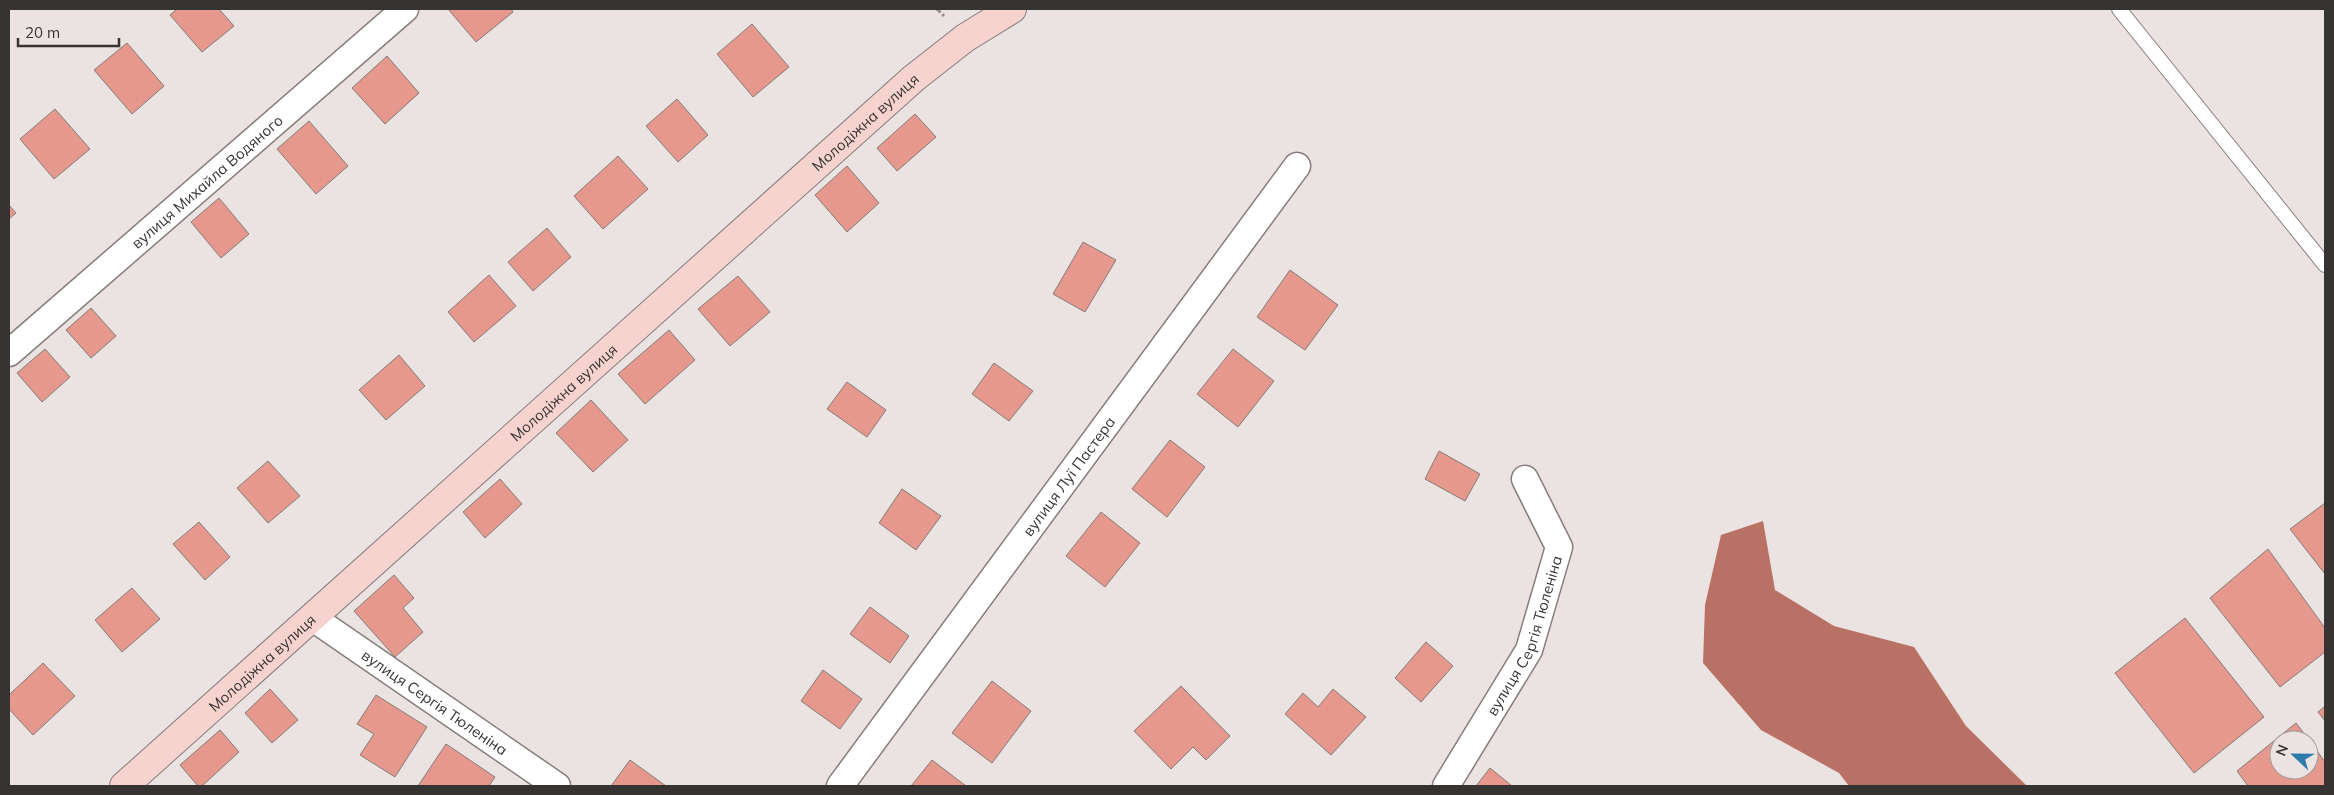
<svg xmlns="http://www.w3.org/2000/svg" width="2334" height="795" viewBox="0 0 2334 795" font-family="Mulish,sans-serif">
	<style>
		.water { fill: #ba7165 }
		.building { fill: #e5988b; stroke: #837c7b }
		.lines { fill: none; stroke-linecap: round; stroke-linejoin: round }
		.lane-casing { stroke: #847d7b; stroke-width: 16 }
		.street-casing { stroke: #847d7b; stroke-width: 29 }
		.secondary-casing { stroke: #847d7b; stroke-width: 30 }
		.path { stroke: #948e8d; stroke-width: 3; stroke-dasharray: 5 2.5; stroke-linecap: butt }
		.lane { stroke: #fff; stroke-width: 14 }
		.street { stroke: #fff; stroke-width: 26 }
		.secondary { stroke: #f6d3ce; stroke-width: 28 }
		.labels { text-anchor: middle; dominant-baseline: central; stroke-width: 4; stroke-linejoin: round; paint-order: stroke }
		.street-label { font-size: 15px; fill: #363333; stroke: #ebe3e1 }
	</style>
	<rect width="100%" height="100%" fill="#ebe3e1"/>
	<polygon class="water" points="1763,521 1775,590 1834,626 1914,647 1966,726 2027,786 1849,786 1839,773 1761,730 1703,663 1705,605 1721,535"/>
	<g class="building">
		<polygon points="177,9 219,9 234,26 202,52 170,15"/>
		<polygon points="448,9 511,9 513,12 476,42"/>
		<polygon points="752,24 789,67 753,97 717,54"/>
		<polygon points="127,43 164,86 132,114 94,70"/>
		<polygon points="387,56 419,93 385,124 352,88"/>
		<polygon points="677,99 708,135 678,162 646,126"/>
		<polygon points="55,109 90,149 54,179 20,139"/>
		<polygon points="915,114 936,137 897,171 877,148"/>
		<polygon points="309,121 348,166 316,194 277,149"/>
		<polygon points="618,156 648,189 603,229 574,196"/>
		<polygon points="847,166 879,203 847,232 815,195"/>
		<polygon points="219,198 249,234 221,258 191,222"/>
		<polygon points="9,205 16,213 9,219"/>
		<polygon points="547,228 571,257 533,291 508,262"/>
		<polygon points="1083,242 1116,260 1085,312 1053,294"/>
		<polygon points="1290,270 1338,305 1305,350 1257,317"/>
		<polygon points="489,275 516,306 474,342 448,312"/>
		<polygon points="738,276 770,312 730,346 698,309"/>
		<polygon points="91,308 116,336 91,358 66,330"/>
		<polygon points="669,330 695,360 645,404 618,374"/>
		<polygon points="45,349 70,377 42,402 17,373"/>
		<polygon points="1233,349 1274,381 1238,427 1197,394"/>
		<polygon points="399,355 425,386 386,420 359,390"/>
		<polygon points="994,363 1033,391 1009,421 972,394"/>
		<polygon points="847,382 886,410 867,437 827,409"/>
		<polygon points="591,400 628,440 593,472 556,433"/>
		<polygon points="1170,440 1205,467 1167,517 1132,489"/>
		<polygon points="1439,451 1480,474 1465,501 1425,479"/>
		<polygon points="268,461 300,496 268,523 237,488"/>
		<polygon points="500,479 522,504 485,538 463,512"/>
		<polygon points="902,489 941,516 916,550 879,523"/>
		<polygon points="2325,503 2325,574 2290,529"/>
		<polygon points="1101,512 1140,543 1105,587 1066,556"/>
		<polygon points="199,522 230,557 205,580 173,544"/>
		<polygon points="2268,549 2325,628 2325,652 2280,687 2210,598"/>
		<polygon points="394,575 414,598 403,608 423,632 395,657 354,611"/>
		<polygon points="132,588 160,619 122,652 95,620"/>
		<polygon points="870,607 909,636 890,663 850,634"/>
		<polygon points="2185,618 2264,717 2194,773 2115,673"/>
		<polygon points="1426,642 1453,666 1421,702 1395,678"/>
		<polygon points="43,663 75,696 33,735 9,709 9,695"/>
		<polygon points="823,670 862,699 840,729 801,701"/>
		<polygon points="992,681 1031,711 992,763 952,733"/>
		<polygon points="1181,686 1230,736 1206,760 1193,747 1171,769 1134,731"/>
		<polygon points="270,689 298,720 272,743 245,713"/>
		<polygon points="1333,689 1366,717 1331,755 1285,714 1303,693 1318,707"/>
		<polygon points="376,695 427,727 395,777 360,755 374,734 357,724"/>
		<polygon points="2325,706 2325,721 2318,712"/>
		<polygon points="2296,723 2309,740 2279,740 2279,770 2309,770 2309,740 2325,762 2325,786 2248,786 2237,771"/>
		<polygon points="220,730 239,752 202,786 198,786 180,765"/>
		<polygon points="446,744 495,777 489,786 418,786"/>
		<polygon points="630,760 666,786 611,786"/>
		<polygon points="932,760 966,786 911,786"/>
		<polygon points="1490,768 1512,786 1476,786"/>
	</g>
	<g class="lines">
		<g class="lane-casing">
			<polyline id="lane" points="2119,9 2325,265"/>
		</g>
		<g class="street-casing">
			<g id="street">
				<path id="s1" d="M9,353L405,9"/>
				<path id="s2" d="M313,618L557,786"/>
				<path id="s3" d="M840,786L1297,166"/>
				<path id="s4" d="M1446,786L1529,650L1559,547L1525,479"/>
			</g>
		</g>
		<g class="secondary-casing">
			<g id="secondary">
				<path id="s5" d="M124,786L914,78L965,38L1012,9"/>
			</g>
		</g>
		<polyline class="path" points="937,9 944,16"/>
		<use href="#lane" class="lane"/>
		<use href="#street" class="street"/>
		<use href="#secondary" class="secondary"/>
	</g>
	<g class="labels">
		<g class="street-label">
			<text stroke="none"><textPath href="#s5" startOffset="995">Молодіжна вулиця</textPath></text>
			<text stroke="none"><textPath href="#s1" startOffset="262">вулиця Михайла Водяного</textPath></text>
			<text stroke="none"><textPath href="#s5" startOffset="590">Молодіжна вулиця</textPath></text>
			<text stroke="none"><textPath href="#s3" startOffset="385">вулиця Луї Пастера</textPath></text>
			<text stroke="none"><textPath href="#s4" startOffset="171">вулиця Сергія Тюленіна</textPath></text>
			<text stroke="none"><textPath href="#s5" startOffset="185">Молодіжна вулиця</textPath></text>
			<text stroke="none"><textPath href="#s2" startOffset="148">вулиця Сергія Тюленіна</textPath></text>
		</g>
	</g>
	<rect width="2334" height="795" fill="none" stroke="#363333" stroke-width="20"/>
	<g transform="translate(2294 755) rotate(292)"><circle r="24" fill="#ebe3e1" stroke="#a39d9b"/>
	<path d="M0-4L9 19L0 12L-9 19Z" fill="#2b7cad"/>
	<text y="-8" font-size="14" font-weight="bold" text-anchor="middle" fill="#363333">N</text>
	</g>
	<path d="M18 38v8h101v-8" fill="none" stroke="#363333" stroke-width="2.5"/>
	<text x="25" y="38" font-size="15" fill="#363333" stroke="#ebe3e1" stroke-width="4" paint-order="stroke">20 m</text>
</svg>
